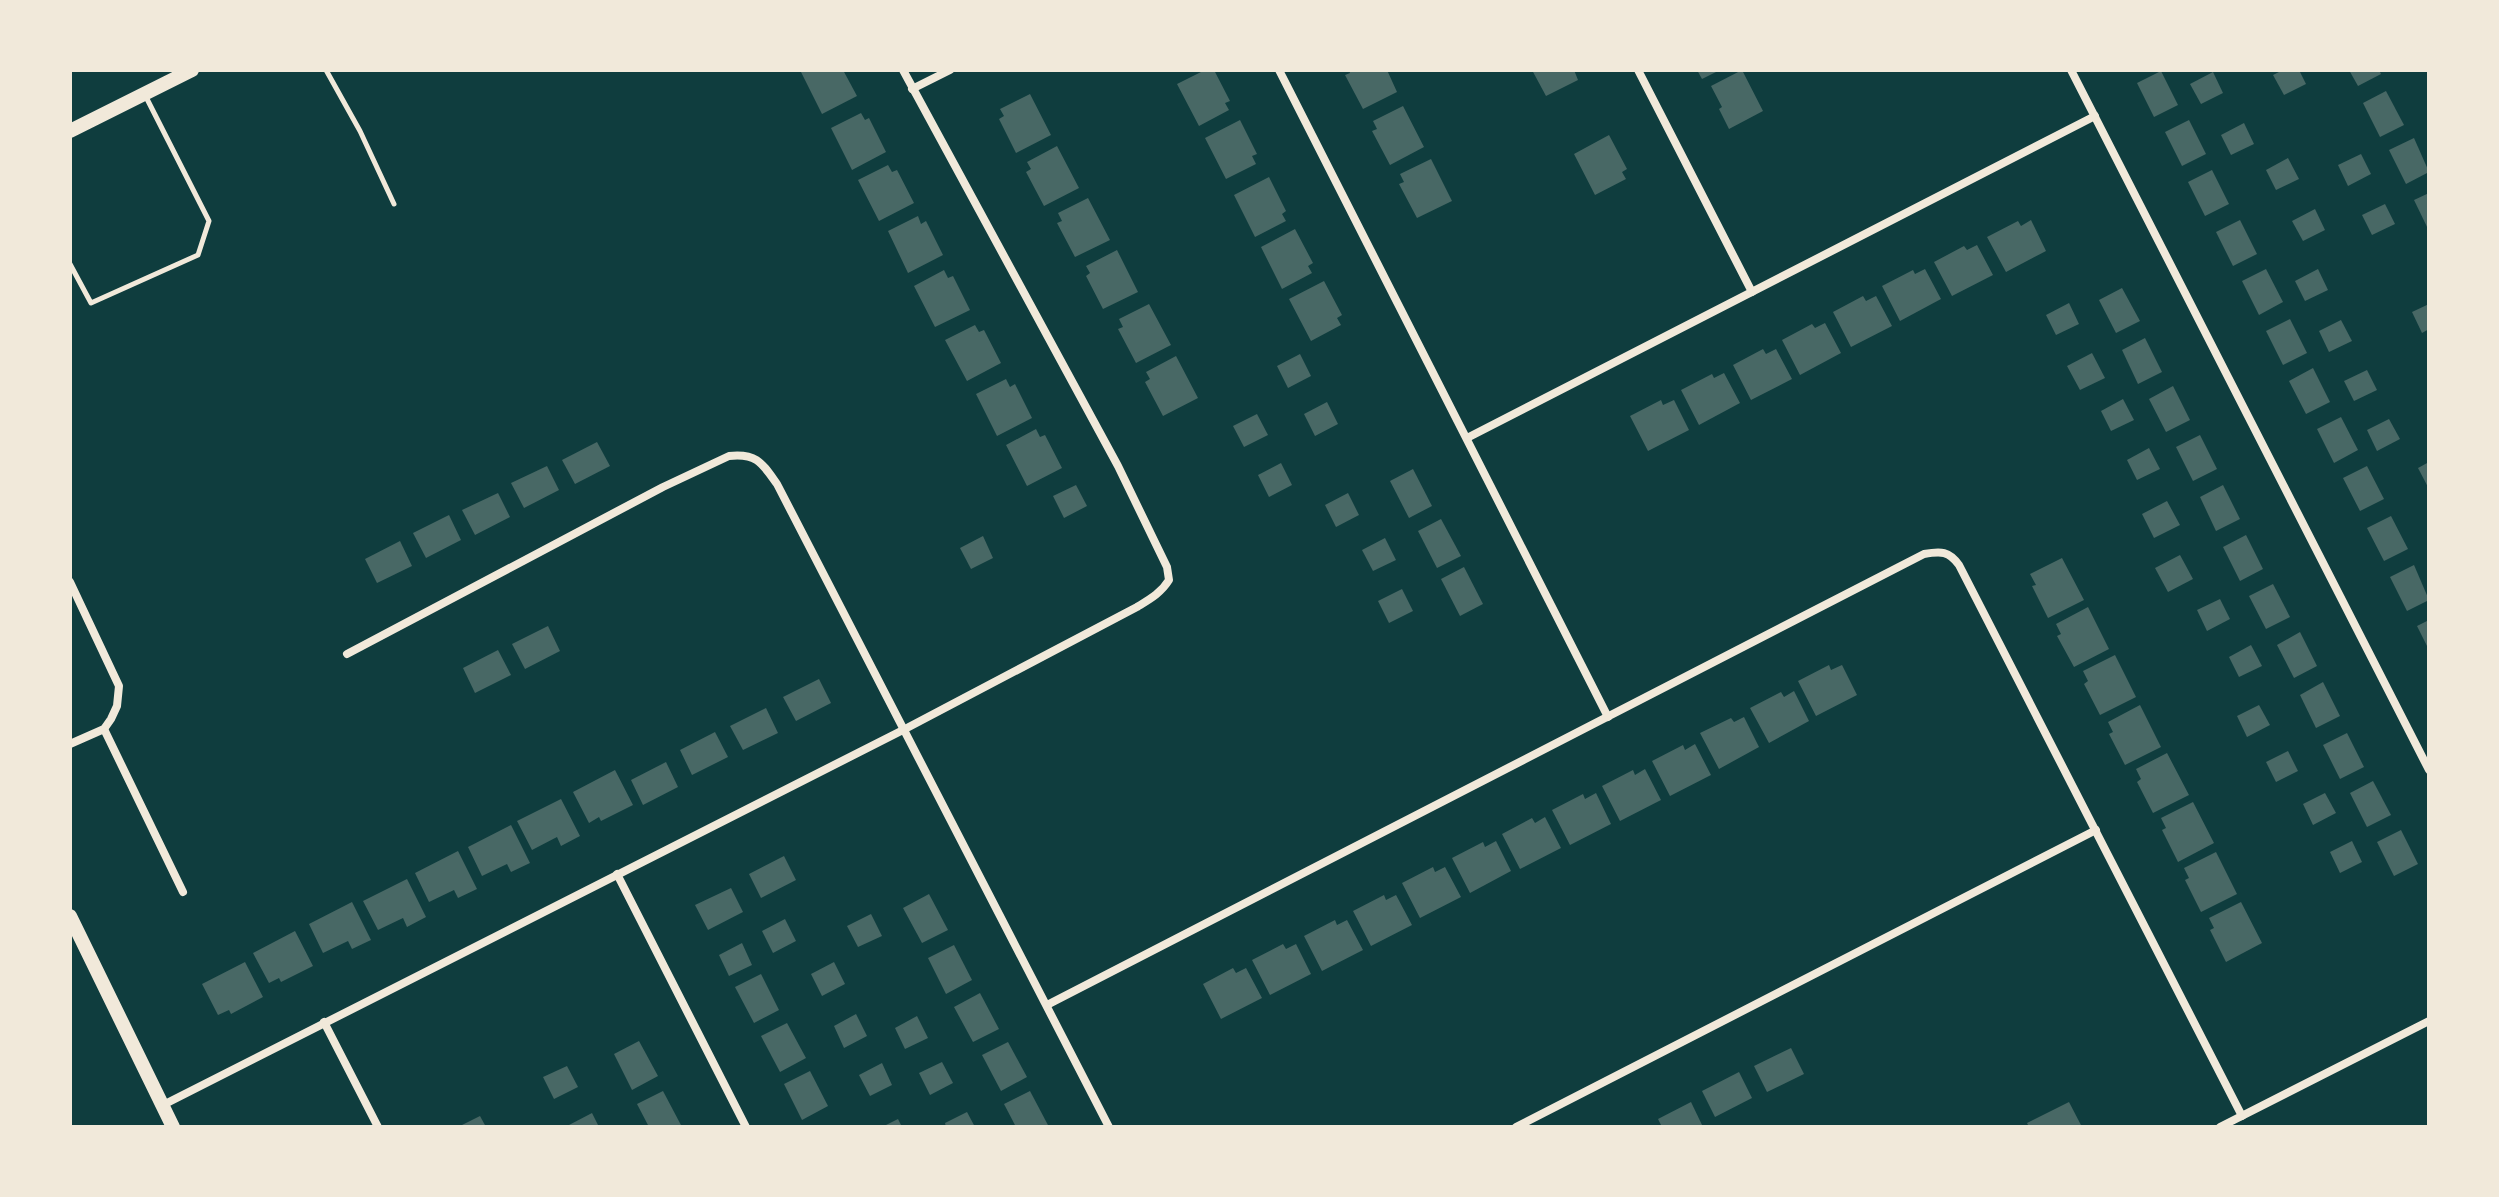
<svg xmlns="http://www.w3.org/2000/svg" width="2499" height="1197" viewBox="0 0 2499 1197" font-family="Mulish,sans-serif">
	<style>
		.building { fill: #486865 }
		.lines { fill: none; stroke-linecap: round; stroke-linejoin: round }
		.service { stroke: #f1e9da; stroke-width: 5 }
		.minor { stroke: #f1e9da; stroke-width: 8 }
		.secondary { stroke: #f1e9da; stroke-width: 14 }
	</style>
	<rect width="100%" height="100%" fill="#0f3d3e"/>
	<g class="building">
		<polygon points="805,70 843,70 857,96 822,114 801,72"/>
		<polygon points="1205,70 1214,70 1230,101 1225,103 1229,110 1199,126 1177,84"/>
		<polygon points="1349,70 1387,70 1397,92 1363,109 1345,75 1350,73"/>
		<polygon points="1532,70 1574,70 1578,80 1546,96"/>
		<polygon points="1697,70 1720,70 1702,79"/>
		<polygon points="1742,70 1763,111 1729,129 1719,109 1722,107 1711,86"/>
		<polygon points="2283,70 2299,70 2306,84 2284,95 2273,75"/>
		<polygon points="2349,70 2379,70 2381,74 2358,86"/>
		<polygon points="2161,71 2178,105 2154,117 2137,83"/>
		<polygon points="2213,72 2223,93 2201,104 2190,84"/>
		<polygon points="2386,91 2404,125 2380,137 2363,103"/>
		<polygon points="1030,94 1051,135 1016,153 999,119 1004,116 1000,109"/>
		<polygon points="1403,106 1424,147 1390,165 1372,131 1377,129 1373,121"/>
		<polygon points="861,113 865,120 869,118 886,152 852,170 831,128"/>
		<polygon points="1240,120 1257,154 1252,156 1256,164 1226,179 1205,138"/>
		<polygon points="2189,120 2206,154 2182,166 2165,132"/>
		<polygon points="2244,123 2254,144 2231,155 2221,135"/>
		<polygon points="1609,135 1627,169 1622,172 1626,179 1595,195 1574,154"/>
		<polygon points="2414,138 2429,172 2406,184 2389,150"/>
		<polygon points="1057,146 1079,188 1044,206 1026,172 1031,169 1027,162"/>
		<polygon points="2361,154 2371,174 2348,186 2338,165"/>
		<polygon points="2288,158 2299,179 2276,190 2266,170"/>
		<polygon points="1431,159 1452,201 1417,218 1399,184 1404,182 1400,174"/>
		<polygon points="888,165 892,172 897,170 914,203 879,221 858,180"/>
		<polygon points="2212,170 2229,204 2205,216 2188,182"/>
		<polygon points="1269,177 1286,211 1282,214 1286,221 1255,237 1234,195"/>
		<polygon points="2429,193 2429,231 2414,200"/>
		<polygon points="1088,198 1110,240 1075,257 1057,223 1062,221 1058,213"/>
		<polygon points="2385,204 2395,224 2372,235 2362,215"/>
		<polygon points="2315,209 2325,230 2303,241 2292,221"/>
		<polygon points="918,216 921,224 926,221 943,255 908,273 888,231"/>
		<polygon points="2031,220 2046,251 2006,272 1987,237 2018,221 2021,226"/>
		<polygon points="2240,220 2257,254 2233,266 2216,232"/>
		<polygon points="1295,229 1313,263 1308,266 1312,273 1282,289 1261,247"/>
		<polygon points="1977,245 1993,275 1952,296 1934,262 1964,246 1967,250"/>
		<polygon points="1117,250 1138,292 1103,309 1086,276 1090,273 1086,266"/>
		<polygon points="1925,269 1941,299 1900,321 1882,286 1913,270 1915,274"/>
		<polygon points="2266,269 2283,302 2259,315 2242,281"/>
		<polygon points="2318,269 2328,290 2305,301 2295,281"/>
		<polygon points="944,270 948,278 953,276 970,310 935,327 914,286"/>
		<polygon points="1324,281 1342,315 1337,318 1341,325 1311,341 1289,299"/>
		<polygon points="2122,288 2140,321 2116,333 2099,300"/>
		<polygon points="1863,296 1866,301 1876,296 1892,326 1851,347 1833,312"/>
		<polygon points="2069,303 2079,324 2056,335 2046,315"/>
		<polygon points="1149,304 1171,345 1136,363 1118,329 1123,327 1119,319"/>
		<polygon points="2429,304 2429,329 2422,333 2412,312"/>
		<polygon points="2290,319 2307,353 2283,365 2266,331"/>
		<polygon points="2341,320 2352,341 2329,352 2319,331"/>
		<polygon points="1825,323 1841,353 1800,375 1782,340 1812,324 1815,328"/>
		<polygon points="975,325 979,332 984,330 1001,363 967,381 945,340"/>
		<polygon points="2145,338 2162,372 2138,384 2122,350"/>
		<polygon points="1763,349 1766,354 1776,349 1792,379 1751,400 1733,365"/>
		<polygon points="2092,353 2105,378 2080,390 2067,366"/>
		<polygon points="1300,354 1311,376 1288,388 1277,366"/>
		<polygon points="1176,356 1198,398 1163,416 1145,382 1150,379 1146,372"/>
		<polygon points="2313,368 2330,402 2306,414 2289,381"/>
		<polygon points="2367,370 2377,390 2354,401 2344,381"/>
		<polygon points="1724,373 1740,403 1699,425 1681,390 1712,374 1714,378"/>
		<polygon points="1006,379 1010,387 1015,384 1032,418 997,436 976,394"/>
		<polygon points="2173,386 2190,420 2166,432 2149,399"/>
		<polygon points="2123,399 2134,420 2111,431 2101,411"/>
		<polygon points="1661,400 1663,405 1674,400 1689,430 1648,451 1630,416"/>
		<polygon points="1327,402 1338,424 1315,436 1304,414"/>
		<polygon points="1257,414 1268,435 1244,447 1233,426"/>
		<polygon points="2341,417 2358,450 2334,463 2317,429"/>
		<polygon points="2389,419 2400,439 2377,451 2367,430"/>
		<polygon points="1036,429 1040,437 1045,435 1062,468 1027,486 1006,445"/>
		<polygon points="2200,435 2217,469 2193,481 2176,447"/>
		<polygon points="597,442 610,466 575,484 562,460"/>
		<polygon points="2149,448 2160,469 2137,480 2127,460"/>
		<polygon points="2429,462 2429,489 2418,468"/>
		<polygon points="1281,463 1292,485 1269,497 1258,475"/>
		<polygon points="547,466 559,490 524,508 511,483"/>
		<polygon points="2367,466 2384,499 2360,511 2343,478"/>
		<polygon points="1413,469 1432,506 1409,518 1390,481"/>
		<polygon points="1076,485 1087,506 1064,518 1053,496"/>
		<polygon points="2223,485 2240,519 2216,531 2200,497"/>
		<polygon points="498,493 510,517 475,535 462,510"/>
		<polygon points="1348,493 1359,515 1336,527 1325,505"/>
		<polygon points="2167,501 2180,525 2154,538 2142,514"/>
		<polygon points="449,515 461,540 426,558 413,533"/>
		<polygon points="2391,516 2408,549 2384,561 2367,528"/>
		<polygon points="1441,519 1461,556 1437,568 1418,531"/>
		<polygon points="2246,535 2263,569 2240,581 2223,547"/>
		<polygon points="983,536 993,558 971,569 960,548"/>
		<polygon points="1385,538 1396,560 1373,571 1362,550"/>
		<polygon points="400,541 412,566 377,583 365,559"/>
		<polygon points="2180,555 2193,579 2168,592 2155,568"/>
		<polygon points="2062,558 2084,600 2048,618 2032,586 2036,585 2030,574"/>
		<polygon points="2414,565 2429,600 2407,611 2390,577"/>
		<polygon points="1464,567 1483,604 1460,616 1441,579"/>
		<polygon points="2273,584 2290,617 2266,629 2249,596"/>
		<polygon points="1402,589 1413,611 1389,623 1378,601"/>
		<polygon points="2220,599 2230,619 2207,631 2197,610"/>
		<polygon points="2088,607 2109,649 2074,667 2057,636 2061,634 2056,624"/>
		<polygon points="2429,620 2429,650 2417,626"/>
		<polygon points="548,626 560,651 525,669 512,644"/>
		<polygon points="2300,632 2317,666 2294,678 2277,645"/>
		<polygon points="2251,645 2262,666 2239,677 2229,657"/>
		<polygon points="498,650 511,675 475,693 463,668"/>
		<polygon points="2115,655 2136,697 2100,715 2084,684 2088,681 2083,671"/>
		<polygon points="1829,665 1831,670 1842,665 1857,695 1816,716 1798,681"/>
		<polygon points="819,679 831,703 796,721 783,697"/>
		<polygon points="2323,682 2340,716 2316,728 2300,695"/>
		<polygon points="1794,691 1809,721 1769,743 1750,708 1781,692 1784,697"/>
		<polygon points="2140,705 2161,747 2125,765 2109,734 2113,732 2108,722"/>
		<polygon points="2259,705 2270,725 2247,737 2237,716"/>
		<polygon points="766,708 778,733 743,750 730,726"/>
		<polygon points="1744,717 1759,747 1719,769 1700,733 1731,718 1734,722"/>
		<polygon points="715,732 728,757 692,775 680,750"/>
		<polygon points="2347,733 2364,767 2340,779 2323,745"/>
		<polygon points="1695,744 1711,775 1670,796 1652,761 1683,745 1685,750"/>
		<polygon points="2288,751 2298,771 2276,782 2266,762"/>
		<polygon points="2167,753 2189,795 2153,813 2137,782 2141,779 2136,769"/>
		<polygon points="666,762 678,787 643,805 631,780"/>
		<polygon points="1645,769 1661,800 1620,821 1602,786 1633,770 1635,775"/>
		<polygon points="615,770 633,805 601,821 599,817 589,823 573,792"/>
		<polygon points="2373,781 2391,815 2367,827 2350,793"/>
		<polygon points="1596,793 1611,824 1570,845 1552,810 1583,794 1585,799"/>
		<polygon points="2325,793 2336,813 2313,825 2303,804"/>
		<polygon points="561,799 580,836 561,846 557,837 532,850 517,821"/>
		<polygon points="2193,802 2214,843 2178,862 2162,830 2166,828 2161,818"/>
		<polygon points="1545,817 1561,848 1520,869 1502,834 1532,818 1535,823"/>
		<polygon points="511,825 530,863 511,872 507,864 482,876 468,847"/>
		<polygon points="2401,830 2418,864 2394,876 2377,842"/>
		<polygon points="1496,841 1511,871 1470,893 1452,858 1483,842 1485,847"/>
		<polygon points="2352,841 2362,862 2340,873 2330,852"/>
		<polygon points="458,851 477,889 458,898 454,890 429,902 415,873"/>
		<polygon points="2216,852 2237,894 2201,912 2185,880 2189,878 2184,868"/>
		<polygon points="784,856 796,880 761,898 749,874"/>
		<polygon points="1433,867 1435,872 1445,867 1461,897 1420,918 1402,883"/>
		<polygon points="407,879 426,917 407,927 403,918 378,930 363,901"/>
		<polygon points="731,888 743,912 708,930 695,905"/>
		<polygon points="929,894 948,930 922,943 903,908"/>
		<polygon points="1384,895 1386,900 1396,895 1412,925 1371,946 1353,911"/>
		<polygon points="352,902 371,940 352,949 348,941 323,953 309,924"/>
		<polygon points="2241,902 2262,943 2226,962 2210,930 2214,928 2209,918"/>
		<polygon points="871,914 882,936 858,947 847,926"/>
		<polygon points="785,919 796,941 773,953 762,931"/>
		<polygon points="1335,920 1337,925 1347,920 1363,950 1322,971 1304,936"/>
		<polygon points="295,931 313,966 281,982 279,978 269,983 253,953"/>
		<polygon points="742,943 752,965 729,976 719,955"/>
		<polygon points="1283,944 1286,949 1296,944 1311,974 1270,995 1252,960"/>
		<polygon points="954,945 972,980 946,994 928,958"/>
		<polygon points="245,962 263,997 231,1014 229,1010 218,1015 202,984"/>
		<polygon points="834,962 845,984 822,996 811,974"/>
		<polygon points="1233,968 1236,973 1246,968 1262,998 1221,1019 1203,984"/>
		<polygon points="761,974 779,1010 754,1023 735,987"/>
		<polygon points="980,993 999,1029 973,1042 954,1007"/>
		<polygon points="856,1014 867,1036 844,1048 834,1026"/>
		<polygon points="917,1016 928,1038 905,1049 895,1028"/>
		<polygon points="787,1023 806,1058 780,1072 761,1036"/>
		<polygon points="639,1041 658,1076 632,1090 614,1054"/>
		<polygon points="1008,1042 1027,1077 1001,1091 982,1055"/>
		<polygon points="1791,1048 1804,1074 1767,1092 1754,1066"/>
		<polygon points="942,1062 953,1083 930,1095 919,1073"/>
		<polygon points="882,1063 892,1085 870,1096 859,1075"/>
		<polygon points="567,1066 578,1087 554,1099 543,1077"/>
		<polygon points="810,1071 828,1106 802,1120 784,1084"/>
		<polygon points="1739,1072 1752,1098 1715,1117 1702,1091"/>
		<polygon points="663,1091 682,1127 649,1127 637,1104"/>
		<polygon points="1030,1091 1049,1127 1016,1127 1004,1104"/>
		<polygon points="1691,1102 1703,1127 1662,1127 1658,1119"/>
		<polygon points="2069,1102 2082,1127 2029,1127 2027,1123"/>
		<polygon points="967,1112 975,1127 946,1127 945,1123"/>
		<polygon points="592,1113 599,1127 570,1127 569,1125"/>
		<polygon points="480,1116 486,1127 458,1127"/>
		<polygon points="898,1119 902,1127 882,1127"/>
	</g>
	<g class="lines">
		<g class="service">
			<polyline points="326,70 360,131 394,204"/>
			<polyline points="70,264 91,303 198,255 209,221 145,95"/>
		</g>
		<g class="minor">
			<polyline points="1279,70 1608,717"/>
			<polyline points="1638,70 1752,292"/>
			<polyline points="2071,70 2429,770"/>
			<polyline points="912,89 950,70"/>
			<polyline points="1467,438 2095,116"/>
			<polyline points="70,582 119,686 117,706 111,719 104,729 70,744"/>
			<path d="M347,654L663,487L729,456C757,453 762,463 777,484L1109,1127"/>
			<polyline points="104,729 183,892"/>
			<polyline points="617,874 746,1127"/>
			<path d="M1047,1005L1924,554C1941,551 1949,551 1959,565L2242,1116"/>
			<polyline points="324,1022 378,1127"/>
			<path d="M163,1105L905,729L1137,607C1150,599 1161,593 1169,580L1167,567L1118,466L903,70"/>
			<polyline points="1516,1127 2096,830"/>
			<polyline points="2220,1127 2429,1021"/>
		</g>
		<g class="secondary">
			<polyline points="70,131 192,70"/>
			<polyline points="70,916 173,1127"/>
		</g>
	</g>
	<rect width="2499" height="1197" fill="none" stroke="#f1e9da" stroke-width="144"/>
</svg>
